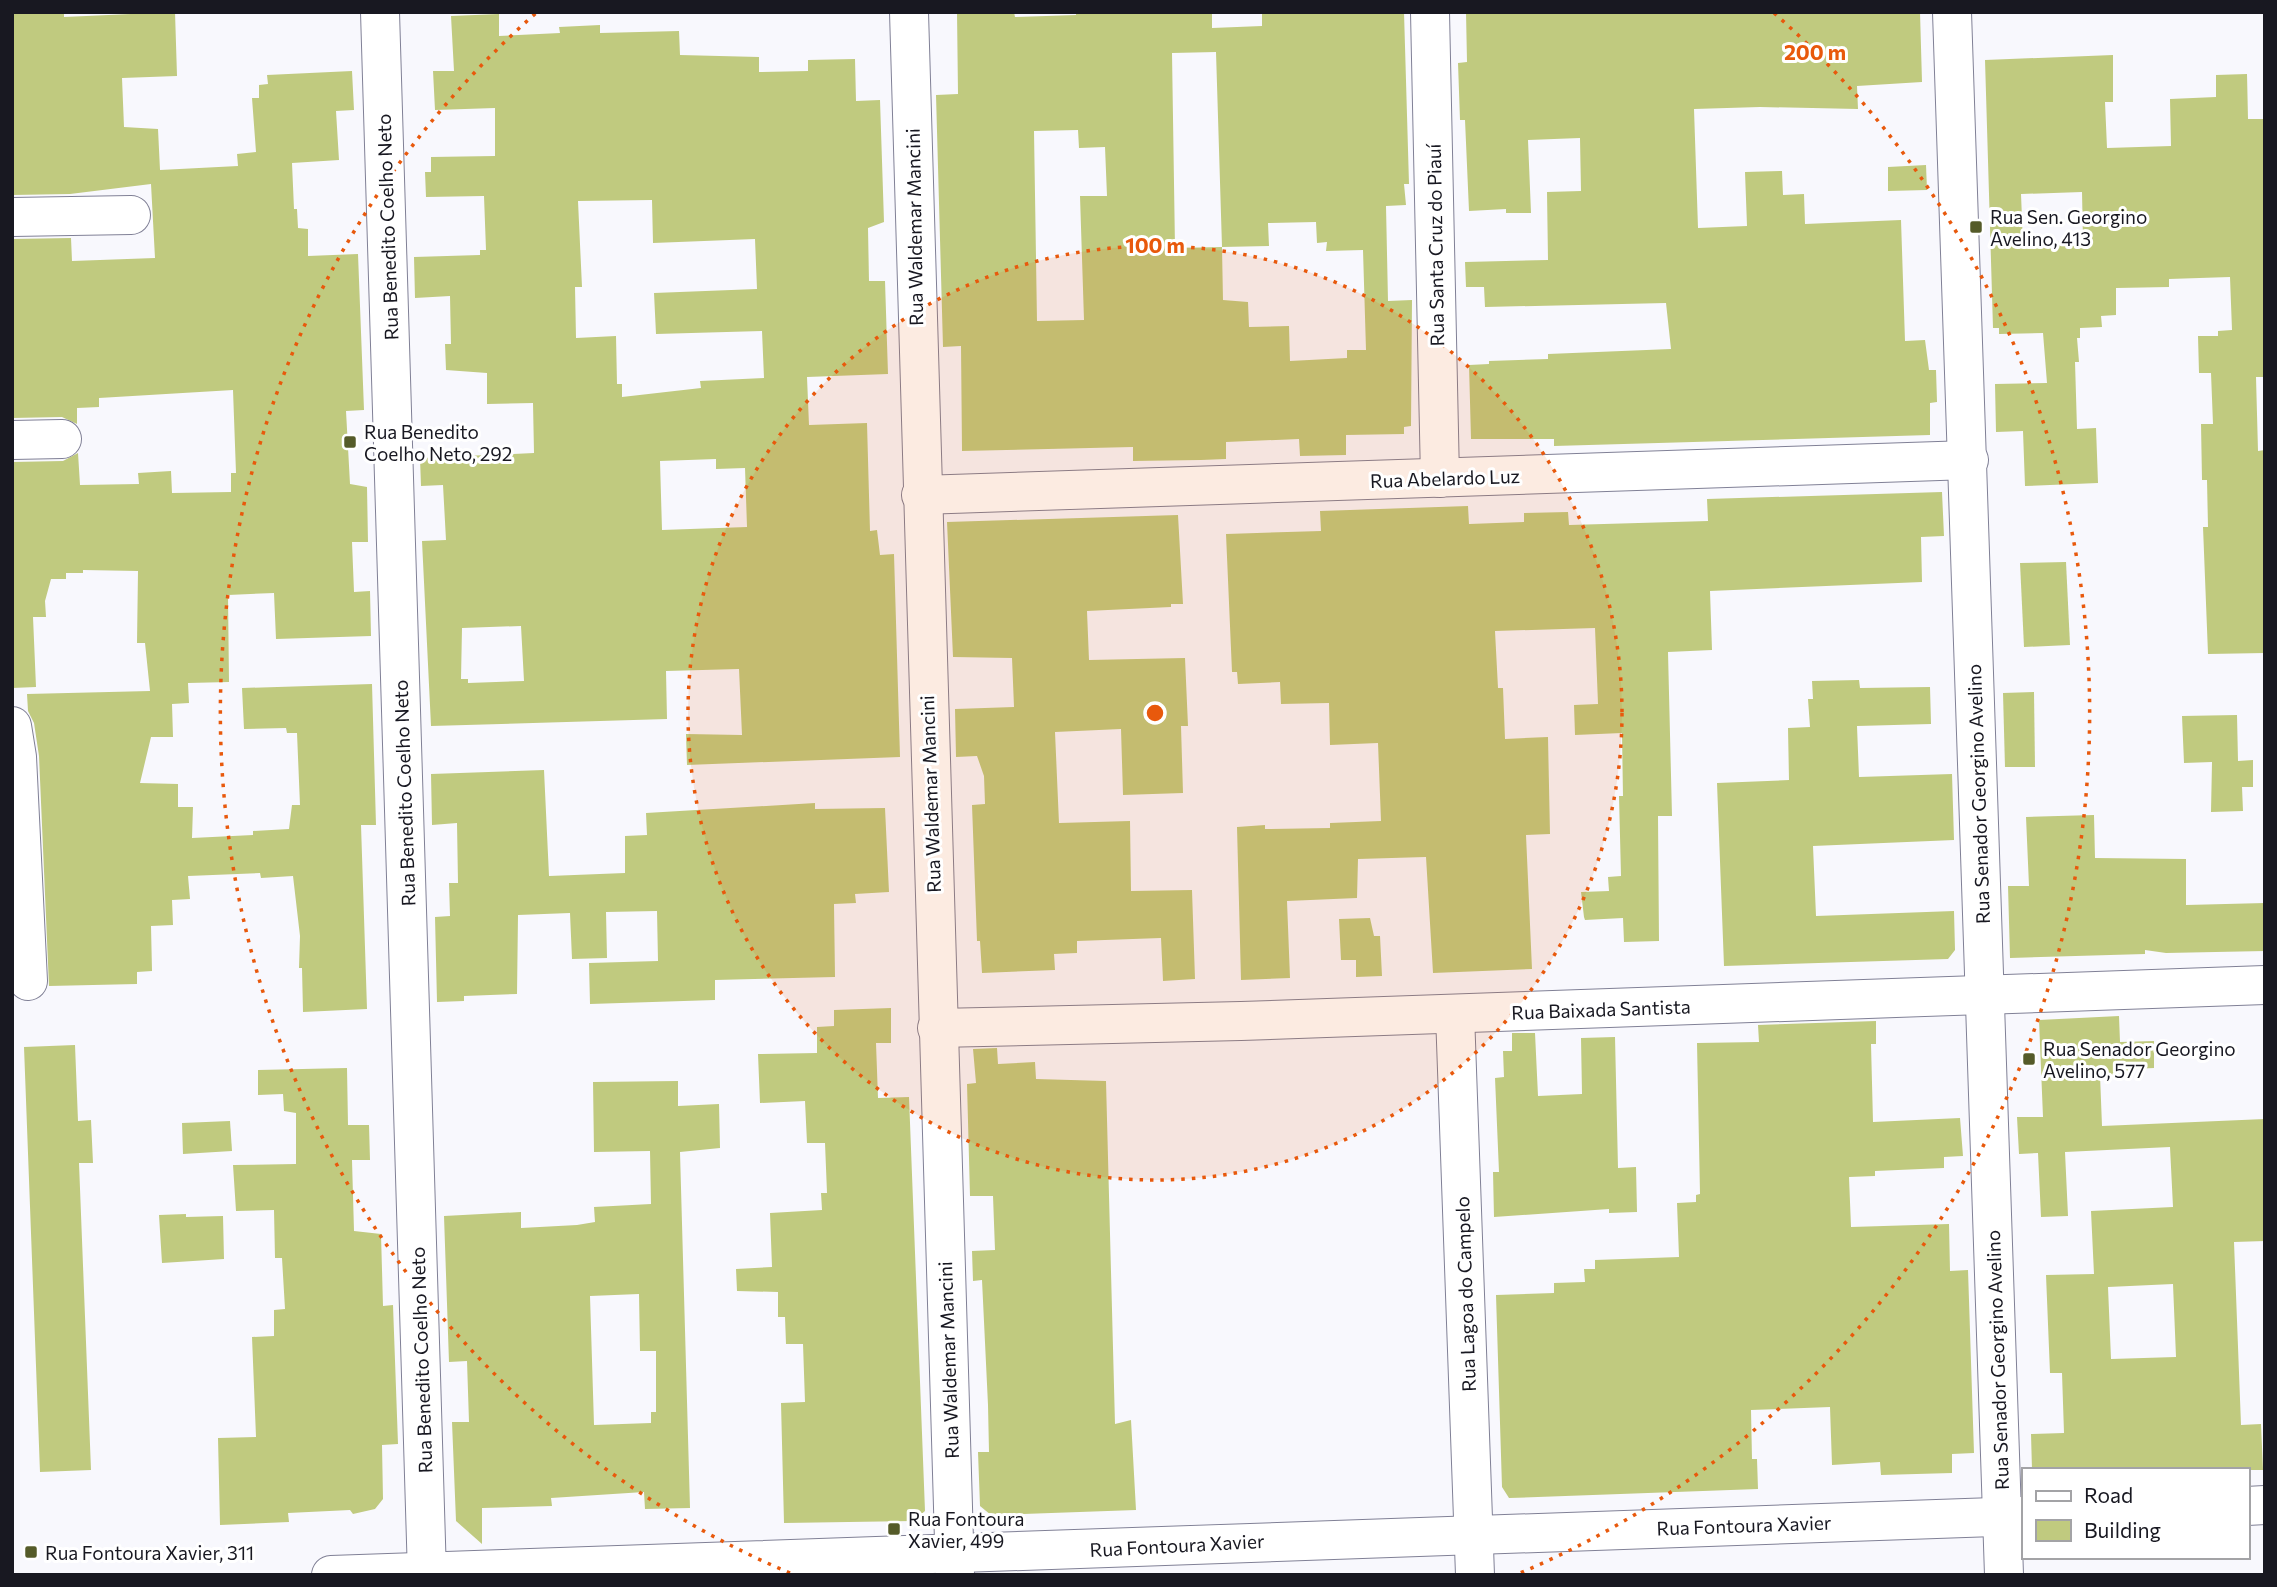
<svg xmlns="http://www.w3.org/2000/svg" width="2277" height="1587" viewBox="0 0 2277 1587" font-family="Commissioner,sans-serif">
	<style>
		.building { fill: #c0ca7f; fill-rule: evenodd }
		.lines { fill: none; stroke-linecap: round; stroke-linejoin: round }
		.minor-casing { stroke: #808096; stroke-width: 40 }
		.major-casing { stroke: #808096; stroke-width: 40 }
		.minor { stroke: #fff; stroke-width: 38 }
		.major { stroke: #fff; stroke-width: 38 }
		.ring { fill: none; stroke: #e8590c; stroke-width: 3.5; stroke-dasharray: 3.5 7 }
		.poi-dot { fill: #555b29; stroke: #fff; stroke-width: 2.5 }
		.labels { text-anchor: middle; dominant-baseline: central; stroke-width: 6; stroke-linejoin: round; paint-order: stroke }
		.poi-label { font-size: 19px; fill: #181821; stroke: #fff; text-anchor: start }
		.street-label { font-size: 19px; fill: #181821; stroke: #fff }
		.centre { fill: #e8590c; stroke: #fff; stroke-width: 3.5 }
		.ring-label { font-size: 21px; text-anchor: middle; font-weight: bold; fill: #e8590c; stroke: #fff; stroke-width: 6; stroke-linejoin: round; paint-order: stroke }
	</style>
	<rect width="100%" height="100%" fill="#f8f8fd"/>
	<g class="building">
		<polygon points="12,12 64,12 64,17 175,12 177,76 122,78 124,127 158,129 160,170 238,166 237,154 256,152 252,98 259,98 259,85 268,84 267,75 352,71 354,110 336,111 339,160 292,163 294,209 297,209 298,228 308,229 308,256 358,254 364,410 346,411 350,484 367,487 368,542 352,542 354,592 370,591 371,636 276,639 274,593 228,595 229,682 188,683 189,703 172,704 173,737 151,737 140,783 178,784 178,807 193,807 192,838 253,835 253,831 289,829 292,805 300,805 297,733 287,733 286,728 244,729 242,688 372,684 376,825 361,825 367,1009 303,1012 302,968 299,968 300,936 293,876 261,878 260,873 188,876 190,899 172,900 173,925 151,926 152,971 137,972 137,984 49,986 39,756 34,723 28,711 27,694 150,691 145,643 137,643 138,571 83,570 83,573 66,573 66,579 51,579 45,601 46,617 33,617 36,687 12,688 12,462 63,461 78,453 80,485 139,484 138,473 171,471 172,493 231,492 231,473 236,473 233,390 99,398 99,407 77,408 77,424 62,417 12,418 12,239 71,238 72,261 155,258 151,184 70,194 12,195"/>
		<path d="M957,12H1014L1015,17L1076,15V12H1212V28L1262,26V12H1404L1409,184H1404L1406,205L1386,206L1388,301L1412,300L1411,426L1404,427V434L1346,435V455L1300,456L1299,439L1226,442V459L1201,460L1133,461V447L962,451L961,346L943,347L936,95L958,94ZM1216,52L1222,247L1269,246L1268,223L1316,222L1317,243L1327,242L1326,251L1363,250L1366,350H1347V358L1290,361L1289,326L1249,327L1248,302L1223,300L1222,247L1175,248L1172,53ZM1078,130L1079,148L1105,147L1107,196H1080L1084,320L1037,321L1034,131Z"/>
		<polygon points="1466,12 1920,12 1922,82 1857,86 1858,109 1760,107 1694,109 1698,228 1747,226 1745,172 1782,171 1783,195 1804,194 1805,224 1901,220 1905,341 1925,340 1929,370 1936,370 1937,402 1930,403 1930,435 1554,446 1554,439 1471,439 1469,365 1489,364 1489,361 1548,359 1548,354 1671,349 1666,303 1485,307 1484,287 1466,287 1465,262 1548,260 1547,192 1581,191 1580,138 1528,140 1531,213 1506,213 1506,209 1469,211 1465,120 1460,120 1458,63 1467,62"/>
		<path d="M499,14V36L560,33L559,27L600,25V33L679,31L680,55L759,57V72L808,71V60L855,59L856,101L880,100L884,222L868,228L869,281H885L888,374L807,377L809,425L867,423L870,531L877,530L880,555L894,554L900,757L687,765L686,734L742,735L739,669L666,671L667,719L431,726L422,541L446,540L443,485L421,486L420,458L534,453L533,403L487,404V373L446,370L445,344H451L450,296L415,298L414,257L480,255V250H486L484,196L426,197L425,172H431V157L495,156V108L435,110L433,71H454L451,16ZM652,200L653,243L755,239L757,289L654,293L656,334L762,331L764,378L700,381L701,388L622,397V384H617L616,336L576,338L575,287H582L578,201ZM716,459V469L745,468L747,527L662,530L660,461ZM521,626L524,681L468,683V679H461L462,628Z"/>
		<path d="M2113,55V102H2105L2107,148L2171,146L2170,99L2216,97V75L2247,74L2248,119H2265V377H2256L2258,451L2265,450V653L2208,654L2203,527H2208L2207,480H2202L2201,424H2213L2211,373H2199L2198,336H2218V331L2232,330L2230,277L2169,279V287L2116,288V315L2101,316L2102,327L2080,328V338H2077L2079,362H2075L2077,429L2096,428L2098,483L2025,486L2023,431L1996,432L1995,384L2047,383L2043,333L1999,334V328H1993L1985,60ZM2082,192L2083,241L2023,243L2021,194Z"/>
		<polygon points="1926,165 1927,190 1888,191 1888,167"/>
		<polygon points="1942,492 1944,536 1921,537 1922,582 1710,591 1712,650 1668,652 1672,816 1658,816 1659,941 1624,942 1623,918 1585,920 1584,917 1581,892 1609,891 1608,877 1621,876 1619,796 1623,796 1622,733 1575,735 1574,705 1598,704 1595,628 1495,631 1498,688 1503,688 1505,739 1548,737 1550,834 1526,835 1532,969 1433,973 1426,857 1358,859 1357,898 1287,901 1290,978 1241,980 1237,827 1265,825 1265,829 1330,828 1330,823 1381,821 1378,743 1330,745 1329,703 1281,704 1280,682 1238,684 1237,672 1232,672 1226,534 1321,531 1320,511 1468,506 1469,524 1524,522 1524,513 1568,512 1569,525 1708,521 1707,499"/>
		<polygon points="1178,515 1183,604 1171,604 1171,607 1087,611 1089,660 1185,658 1188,726 1181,726 1183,793 1123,795 1121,729 1055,732 1059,823 1130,821 1131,891 1192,890 1195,979 1163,981 1161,938 1077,941 1077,953 1054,954 1055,970 982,973 980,941 977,941 972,805 985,804 984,776 977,756 956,757 955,709 1014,707 1012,658 953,657 947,522"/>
		<polygon points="2066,562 2070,645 2024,647 2020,563"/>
		<polygon points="1859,680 1860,688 1930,687 1931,724 1857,726 1859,777 1952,774 1954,840 1813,846 1816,916 1954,911 1955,950 1948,959 1724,966 1717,783 1789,780 1788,728 1810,727 1808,699 1813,699 1812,681"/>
		<polygon points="2034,692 2035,767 2005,767 2003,693"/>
		<polygon points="2237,715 2238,761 2253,760 2253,787 2242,787 2243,811 2211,812 2212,762 2184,763 2182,716"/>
		<polygon points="544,770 549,876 625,873 625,836 647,835 646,813 815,803 815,809 885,808 889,892 855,894 856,903 834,904 835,977 715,980 715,1000 590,1004 589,963 658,961 657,911 606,912 607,958 572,959 570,913 518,915 517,994 464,996 464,1001 437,1002 435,917 450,916 449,883 458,883 457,823 432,825 431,774"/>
		<polygon points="2094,815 2095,858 2186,859 2186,905 2265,903 2265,951 2166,953 2145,950 2145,954 2010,958 2008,886 2029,886 2026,817"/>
		<polygon points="1370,918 1374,936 1380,936 1382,976 1356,977 1356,960 1341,960 1339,919"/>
		<polygon points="891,1008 891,1043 876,1043 878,1098 909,1097 925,1511 913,1521 784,1523 781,1403 805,1402 803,1344 786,1344 785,1317 778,1317 778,1292 737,1291 736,1269 772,1267 770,1213 822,1210 821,1193 827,1193 825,1143 807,1143 805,1101 760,1103 758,1054 817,1053 817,1027 834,1026 834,1010"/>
		<path d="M2119,1016L2120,1042L2154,1041V1068L2132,1069V1074L2100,1075L2102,1126L2265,1119V1241L2234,1242L2241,1425L2261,1424L2263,1470H2032L2031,1434L2064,1433L2062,1373H2050L2046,1275L2094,1274L2091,1211L2173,1207L2170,1147L2065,1152L2068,1216L2041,1217L2038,1153L2019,1154L2017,1117H2043L2039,1020ZM2173,1284L2176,1357L2111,1359L2108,1287Z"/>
		<polygon points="1876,1021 1876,1044 1871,1044 1873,1122 1960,1118 1963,1156 1944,1157 1944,1168 1875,1171 1875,1176 1849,1177 1851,1227 1949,1224 1950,1271 1968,1270 1974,1453 1952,1454 1952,1473 1881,1475 1880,1462 1832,1465 1830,1407 1751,1410 1752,1459 1757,1459 1758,1489 1509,1498 1502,1487 1496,1295 1554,1293 1554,1283 1585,1282 1584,1269 1595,1269 1595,1260 1679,1257 1677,1203 1696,1202 1696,1195 1700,1194 1697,1043 1759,1042 1758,1025"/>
		<polygon points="1512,1033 1535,1033 1538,1096 1582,1094 1581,1038 1615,1037 1618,1168 1636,1167 1637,1212 1609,1213 1609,1209 1494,1217 1493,1172 1499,1172 1495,1078 1504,1077 1503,1051 1512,1051"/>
		<polygon points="75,1045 78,1121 91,1120 93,1163 79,1163 91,1470 40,1472 24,1047"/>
		<polygon points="997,1048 998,1064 1035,1062 1036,1079 1106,1081 1115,1424 1131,1420 1136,1510 991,1515 980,1506 978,1452 989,1452 988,1405 982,1280 973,1281 972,1251 995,1250 993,1196 970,1196 967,1084 976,1083 973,1049"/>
		<polygon points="347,1068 348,1125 369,1125 370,1160 352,1160 354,1231 381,1234 383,1306 393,1305 398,1444 382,1445 383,1499 375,1509 353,1514 350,1510 288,1513 289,1522 220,1525 218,1438 256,1437 252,1337 274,1336 274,1310 285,1309 282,1258 275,1258 274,1210 236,1211 233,1165 296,1164 296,1113 284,1111 283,1094 258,1095 258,1070"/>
		<path d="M678,1081V1106L719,1104L720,1148L680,1152L690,1508L645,1509L644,1492L551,1498L552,1506L482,1508V1544L456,1521L452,1422H469L467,1361L449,1362L444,1216L521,1212V1228L577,1225L595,1222L594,1207L651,1204L650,1151L594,1152L593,1082ZM639,1294L640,1351H656V1412H651V1423L594,1425L590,1296Z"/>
		<polygon points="230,1121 232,1151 183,1154 182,1123"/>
		<polygon points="186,1214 186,1217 223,1216 224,1259 162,1263 159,1215"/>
	</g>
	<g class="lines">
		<g class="minor-casing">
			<g id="minor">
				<polyline points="380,12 427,1575"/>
				<polyline points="909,12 955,1575"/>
				<polyline points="1430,12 1440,478"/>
				<polyline points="1952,12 2004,1575"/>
				<polyline points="12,217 131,215"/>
				<polyline points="12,440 62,439"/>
				<polyline points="921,495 1969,460"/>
				<polyline points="12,726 17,757 28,981"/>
				<polyline points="1455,1014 1475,1575"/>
				<polyline points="937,1028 1241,1021 2265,985"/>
			</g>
		</g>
		<g class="major-casing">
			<g id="major">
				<polyline points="2247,1506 2265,1505"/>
				<polyline points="331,1575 2023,1516"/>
			</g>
		</g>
		<use href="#minor" class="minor"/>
		<use href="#major" class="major"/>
	</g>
	<circle cx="1155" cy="713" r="467" fill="#e8590c" fill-opacity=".12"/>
	<g class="ring">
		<circle cx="1155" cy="713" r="467"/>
		<path d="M790 1573A934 934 0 0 1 536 13M1774 13A934 934 0 0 1 1520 1573"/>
	</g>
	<g class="poi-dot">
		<rect x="1969" y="220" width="14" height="14" rx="3.5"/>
		<rect x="343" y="435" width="14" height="14" rx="3.5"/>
		<rect x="2022" y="1052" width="14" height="14" rx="3.5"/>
		<rect x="887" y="1522" width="14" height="14" rx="3.5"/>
		<rect x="24" y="1545" width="14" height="14" rx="3.5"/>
	</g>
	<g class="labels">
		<g class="poi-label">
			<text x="1990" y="216">Rua Sen. Georgino<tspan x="1990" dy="22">Avelino, 413</tspan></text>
			<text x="364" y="431">Rua Benedito<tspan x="364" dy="22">Coelho Neto, 292</tspan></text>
			<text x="2043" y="1048">Rua Senador Georgino<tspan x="2043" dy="22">Avelino, 577</tspan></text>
			<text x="908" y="1518">Rua Fontoura<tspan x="908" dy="22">Xavier, 499</tspan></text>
			<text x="45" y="1552">Rua Fontoura Xavier, 311</text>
		</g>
		<g class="street-label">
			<text transform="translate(387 227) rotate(-92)">Rua Benedito Coelho Neto</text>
			<text transform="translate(914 227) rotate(-91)">Rua Waldemar Mancini</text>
			<text transform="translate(1435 245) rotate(-91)">Rua Santa Cruz do Piauí</text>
			<text transform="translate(1445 478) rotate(-2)">Rua Abelardo Luz</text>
			<text transform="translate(404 793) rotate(-92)">Rua Benedito Coelho Neto</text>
			<text transform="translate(930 794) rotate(-92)">Rua Waldemar Mancini</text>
			<text transform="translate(1978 794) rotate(-92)">Rua Senador Georgino Avelino</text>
			<text transform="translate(1601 1009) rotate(-2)">Rua Baixada Santista</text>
			<text transform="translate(1465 1294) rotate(-92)">Rua Lagoa do Campelo</text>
			<text transform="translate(421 1360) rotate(-92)">Rua Benedito Coelho Neto</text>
			<text transform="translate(948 1360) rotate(-92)">Rua Waldemar Mancini</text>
			<text transform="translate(1997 1360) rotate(-92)">Rua Senador Georgino Avelino</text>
			<text transform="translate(1744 1525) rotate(-2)">Rua Fontoura Xavier</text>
			<text transform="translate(1177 1545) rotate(-3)">Rua Fontoura Xavier</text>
		</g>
	</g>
	<circle cx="1155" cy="713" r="10" class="centre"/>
	<g class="ring-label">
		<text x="1815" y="60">200 m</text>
		<text x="1155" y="253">100 m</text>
	</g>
	<rect width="2277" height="1587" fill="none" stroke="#181821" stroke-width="28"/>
	<rect x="2022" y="1468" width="228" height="91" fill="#ffffff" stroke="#a3a3a6" stroke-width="2"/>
	<rect x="2036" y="1491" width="35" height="10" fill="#ffffff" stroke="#a3a3a6" stroke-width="2"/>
	<text x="2084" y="1503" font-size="21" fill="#181821">Road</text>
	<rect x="2036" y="1520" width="35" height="21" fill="#c0ca7f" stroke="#a3a3a6" stroke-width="2"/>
	<text x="2084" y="1538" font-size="21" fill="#181821">Building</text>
</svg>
